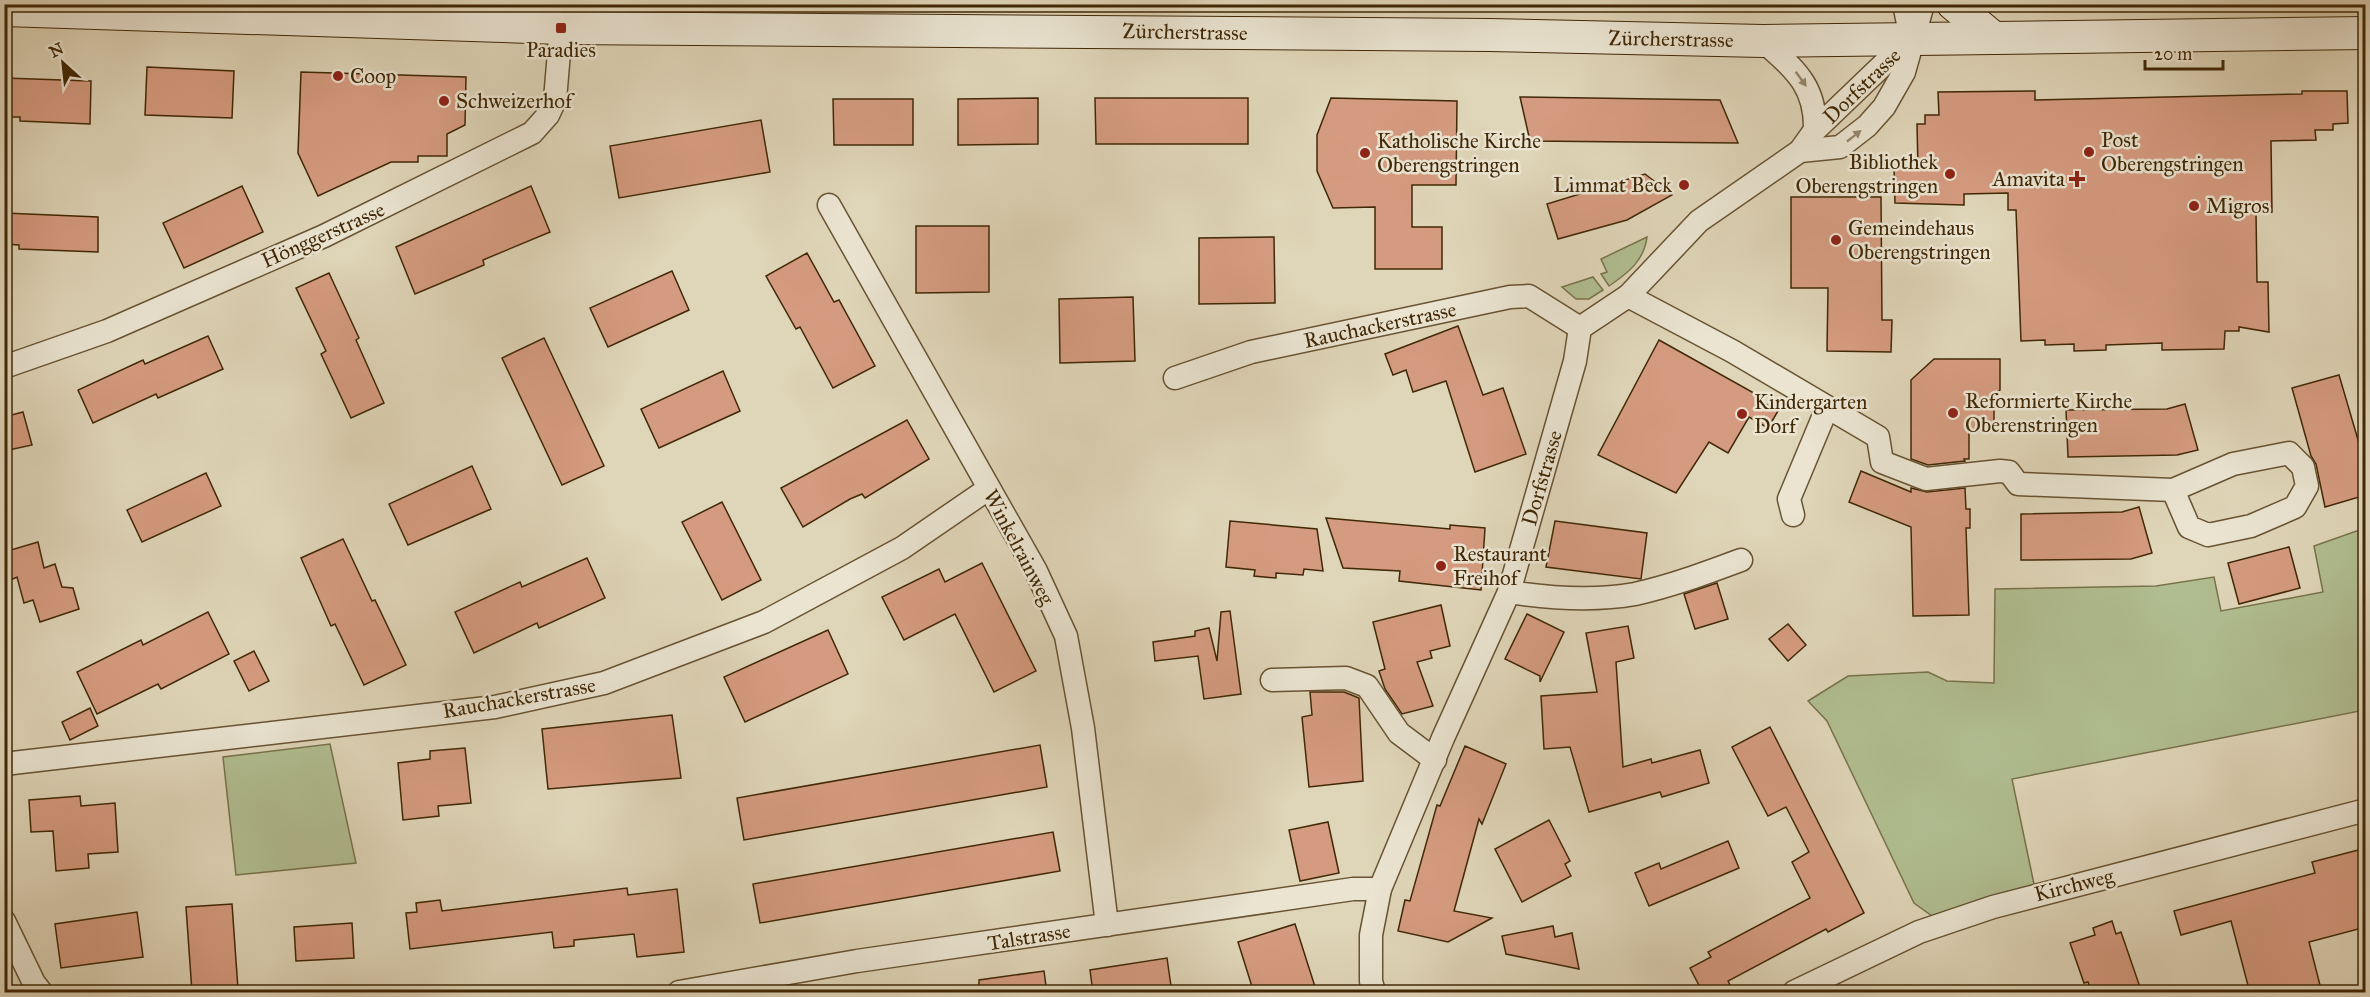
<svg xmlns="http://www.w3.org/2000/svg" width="2370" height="997" viewBox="0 0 2370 997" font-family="'IM FELL Great Primer',serif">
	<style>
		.green { fill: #b0bd90; stroke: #78724b; stroke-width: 1.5 }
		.building { fill: #d59b80; stroke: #412806; stroke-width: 1.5 }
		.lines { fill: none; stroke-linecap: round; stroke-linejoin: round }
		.street-casing { stroke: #685332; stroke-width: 25 }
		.secondary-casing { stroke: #412806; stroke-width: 34 }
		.street { stroke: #eae4d1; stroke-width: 22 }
		.secondary { stroke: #eae4d1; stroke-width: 32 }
		.oneway { fill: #96866c }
		.poi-dot { fill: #8f2418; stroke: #eae4d1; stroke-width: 2 }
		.labels { text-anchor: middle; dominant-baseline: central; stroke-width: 5; stroke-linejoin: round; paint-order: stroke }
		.street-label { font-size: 21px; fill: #412806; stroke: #eae4d1 }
		.poi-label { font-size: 21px; fill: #412806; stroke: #eae4d1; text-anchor: start }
	</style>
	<rect width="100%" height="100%" fill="#dfd5b8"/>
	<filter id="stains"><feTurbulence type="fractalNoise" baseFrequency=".00333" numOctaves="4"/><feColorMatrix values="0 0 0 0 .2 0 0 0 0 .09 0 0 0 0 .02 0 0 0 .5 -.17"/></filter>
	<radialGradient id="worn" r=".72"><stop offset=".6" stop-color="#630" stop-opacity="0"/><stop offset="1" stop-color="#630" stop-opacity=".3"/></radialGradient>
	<g class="green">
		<path d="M1647,237C1644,261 1628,273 1609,286L1601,274L1607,272L1601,259Z"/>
		<polygon points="1593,277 1603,290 1589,299 1576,299 1562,287"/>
		<polygon points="2365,528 2365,710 2012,779 2035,889 1932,916 1914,903 1827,721 1808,701 1848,676 1928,672 1947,681 1994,683 1995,589 2156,586 2214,577 2221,611 2323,592 2314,546"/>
		<polygon points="330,744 356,863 236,875 223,757"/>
	</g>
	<g class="building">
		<polygon points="147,67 234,71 232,118 145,115"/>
		<polygon points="301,72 466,77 465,125 447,134 447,156 418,156 418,162 391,162 318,196 298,153"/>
		<polygon points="4,78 91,81 90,124 20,121 20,117 4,117"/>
		<polygon points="2035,91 2035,100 2302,94 2302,91 2347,91 2348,123 2333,124 2333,130 2315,130 2316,140 2271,141 2272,212 2256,213 2257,282 2268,282 2269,332 2239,327 2239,331 2225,331 2224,349 2162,350 2162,343 2106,345 2106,350 2074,351 2074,344 2045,345 2045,340 2021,341 2016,210 2008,210 2008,193 1964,194 1964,205 1895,203 1894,168 1918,168 1917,124 1925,124 1925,115 1939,115 1938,92"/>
		<polygon points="1520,97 1720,100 1738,143 1530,141"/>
		<polygon points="1038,98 1038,144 958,145 958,99"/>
		<polygon points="1095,98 1248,98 1248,144 1096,144"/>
		<polygon points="1331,98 1457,101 1456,185 1412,185 1412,227 1442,227 1442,269 1375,269 1375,207 1333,208 1317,171 1317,135"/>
		<polygon points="833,99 913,99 913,145 834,145"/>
		<polygon points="761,120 770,172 619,198 610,146"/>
		<polygon points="1645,174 1672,195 1627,220 1558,239 1547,204"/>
		<polygon points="242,186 263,232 184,268 163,223"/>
		<polygon points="531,186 550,232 483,260 484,265 415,294 396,247"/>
		<polygon points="1791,197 1881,197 1882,320 1892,320 1891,352 1827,351 1828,288 1791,288"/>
		<polygon points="4,213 98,217 98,252 19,249 19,245 4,244"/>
		<polygon points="916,226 989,226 989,292 916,293"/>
		<polygon points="1274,237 1275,303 1199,304 1199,238"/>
		<polygon points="807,253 834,302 839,300 875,366 833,388 800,327 796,329 766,276"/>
		<polygon points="672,271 689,310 608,347 590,308"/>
		<polygon points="329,273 359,338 356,340 384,403 351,418 321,354 326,351 296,288"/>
		<polygon points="1133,297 1135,361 1060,363 1059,299"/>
		<polygon points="1458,326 1483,395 1503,388 1526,454 1475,472 1446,381 1413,392 1406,370 1393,375 1385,354"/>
		<polygon points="208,336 223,369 158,398 156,394 93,423 78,390 143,360 145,364"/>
		<polygon points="544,338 604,466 562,485 502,358"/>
		<polygon points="1659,340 1761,397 1759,400 1778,411 1768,428 1749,417 1728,453 1709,442 1676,493 1598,455"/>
		<polygon points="1934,359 2000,359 2000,390 1994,394 1994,431 1969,431 1969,459 1964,459 1965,461 1928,465 1911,459 1911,380"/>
		<polygon points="723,371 740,411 659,448 641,409"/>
		<polygon points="2339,375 2366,467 2366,495 2325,507 2316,464 2311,456 2292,388"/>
		<polygon points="2185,404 2198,450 2177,455 2068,457 2066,410 2167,409"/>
		<polygon points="23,412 32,445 4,451 4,417"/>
		<polygon points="907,420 929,459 865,498 862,494 850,499 803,527 781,488"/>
		<polygon points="472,466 491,509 408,545 389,504"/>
		<polygon points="1861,471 1911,492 1911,488 1927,492 1965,488 1966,509 1970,509 1970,528 1966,528 1969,615 1913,616 1911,527 1849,502"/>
		<polygon points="206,473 221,506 142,542 127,510"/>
		<polygon points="722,502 761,580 722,600 682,522"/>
		<polygon points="2139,507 2152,553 2131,559 2021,560 2021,514 2122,512"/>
		<polygon points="1326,518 1450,529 1450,525 1485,528 1481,590 1399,581 1400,571 1343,568"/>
		<polygon points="1230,521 1317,529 1323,571 1304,569 1303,575 1276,573 1276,578 1254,576 1255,570 1226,567"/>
		<polygon points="1555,521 1647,533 1641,579 1546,567"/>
		<polygon points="343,539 372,601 375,600 406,665 364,685 335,624 331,626 301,558"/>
		<polygon points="38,542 44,568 55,564 62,587 73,588 79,609 40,622 33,600 24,603 17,577 4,583 4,552"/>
		<polygon points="2289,547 2300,588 2239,604 2228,563"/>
		<polygon points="587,558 605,598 539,628 537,623 474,653 455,612 520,582 522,587"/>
		<polygon points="982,563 1036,671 994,692 955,614 904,640 882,597 939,569 945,582"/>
		<polygon points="1717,583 1728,619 1695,629 1684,594"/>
		<polygon points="1441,605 1450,646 1430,651 1432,658 1417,662 1433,706 1402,714 1385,689 1379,671 1385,669 1373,622"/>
		<polygon points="1230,611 1241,694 1204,699 1198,656 1155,661 1153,642 1195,636 1195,631 1209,628 1217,661 1221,612"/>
		<polygon points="208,612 229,654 161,689 158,684 97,714 77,672 141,640 143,645"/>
		<polygon points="1527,614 1564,632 1540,682 1540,676 1505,659"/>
		<polygon points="1788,624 1806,645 1788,661 1769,639"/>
		<polygon points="1628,626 1634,658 1616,662 1623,767 1651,759 1652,763 1700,750 1709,783 1662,797 1660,792 1589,812 1570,747 1544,749 1541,696 1597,692 1586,633"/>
		<polygon points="828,630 848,674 745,722 724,677"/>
		<polygon points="254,651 269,681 249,691 234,661"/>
		<polygon points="1310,692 1344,692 1359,698 1363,781 1309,787 1302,717 1312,715"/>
		<polygon points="90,708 98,726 70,740 62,722"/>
		<polygon points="672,715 681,778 548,789 542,729"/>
		<polygon points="1770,727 1864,913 1828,932 1826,929 1728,981 1730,985 1717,993 1703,993 1690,968 1711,957 1708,952 1810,898 1792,862 1809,852 1786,807 1768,816 1732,747"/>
		<polygon points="1040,745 1047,787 744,840 737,798"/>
		<polygon points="1465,746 1506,764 1482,824 1479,819 1454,911 1492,918 1448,942 1398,931 1405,900 1410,901 1437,805 1440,806"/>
		<polygon points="465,748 471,803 438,806 439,816 403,820 398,763 430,759 430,751"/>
		<polygon points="80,796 81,806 115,803 118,852 88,854 89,868 56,871 53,831 31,832 29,800"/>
		<polygon points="1549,820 1570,861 1565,864 1571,876 1522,902 1495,849"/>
		<polygon points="1328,822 1339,873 1300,881 1289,830"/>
		<polygon points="1053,832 1060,871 760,923 753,884"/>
		<polygon points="1728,841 1739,868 1649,906 1635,873 1659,863 1661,869"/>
		<polygon points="2366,848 2366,927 2309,942 2322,993 2250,993 2231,921 2181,935 2174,911 2315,873 2312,862"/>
		<polygon points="627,888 628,895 677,889 684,952 637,957 634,934 574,940 574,946 554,948 552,932 410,949 406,913 417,912 416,903 440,900 442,911"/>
		<polygon points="232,904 238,989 192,992 186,907"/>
		<polygon points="137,912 143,957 61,968 55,924"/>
		<polygon points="2112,921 2116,934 2121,932 2142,993 2092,993 2088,982 2084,983 2070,943 2095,935 2093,928"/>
		<polygon points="352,923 354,958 296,961 294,927"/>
		<polygon points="1295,924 1317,993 1254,993 1238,942"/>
		<polygon points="1553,926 1555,937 1572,933 1579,969 1506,954 1502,936"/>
		<polygon points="1167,958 1172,993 1093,993 1090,970"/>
		<polygon points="1044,971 1047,993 979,993 979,980"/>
	</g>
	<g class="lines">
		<g class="street-casing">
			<g id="street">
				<polyline points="1904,4 1911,38"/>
				<path d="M1763,41C1794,69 1816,85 1815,130"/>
				<polyline points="1800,151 1840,147 1867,126 1884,107 1904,72 1923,4"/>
				<polyline points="829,205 1036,571 1066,636 1083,728 1107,925"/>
				<polyline points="1628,296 1732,351 1878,437 1882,462 1926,479 2000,471 2009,472 2018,484 2173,490 2233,464 2289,453 2303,467 2307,486 2295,507 2251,526 2208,535 2189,527 2173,490"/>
				<polyline points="4,367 107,331 324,236 532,133 548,115 555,100 561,28"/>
				<polyline points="1175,378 1251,352 1510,297 1529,296 1580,328"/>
				<polyline points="1793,515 1789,499 1827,408"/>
				<path d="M1509,592C1548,598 1596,601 1635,594C1671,586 1706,573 1741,560"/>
				<polyline points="1272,680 1346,678 1367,686 1399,733 1435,760"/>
				<polyline points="4,764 495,707 604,683 764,622 902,548 988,489"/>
				<polyline points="4,921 34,983 41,992"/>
				<polyline points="679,992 857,961 1353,889 1380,889"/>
				<polyline points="1374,992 1371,981 1371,935 1380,889 1443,738 1509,592 1575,361 1580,328 1628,296 1699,221 1800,151 1815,130 1911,38"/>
				<polyline points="1794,992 1919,932 1993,907 2366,810"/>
			</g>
		</g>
		<g class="secondary-casing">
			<g id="secondary">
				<polyline points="1953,4 1994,38"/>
				<polyline points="4,10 561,28 1489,35 1763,41 2366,33"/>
			</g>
		</g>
		<use href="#street" class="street"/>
		<use href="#secondary" class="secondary"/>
	</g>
	<defs><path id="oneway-solid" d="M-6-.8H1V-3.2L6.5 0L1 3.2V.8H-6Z" transform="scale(1.5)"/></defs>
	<g class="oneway">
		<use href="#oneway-solid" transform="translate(1801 79) rotate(54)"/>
		<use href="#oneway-solid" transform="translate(1854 136) rotate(-38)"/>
	</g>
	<g class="poi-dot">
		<rect x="555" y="22" width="12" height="12" rx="3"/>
		<circle cx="338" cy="76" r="6"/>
		<circle cx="444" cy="101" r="6"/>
		<circle cx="2089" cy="152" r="6"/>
		<circle cx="1365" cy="153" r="6"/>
		<circle cx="1950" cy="174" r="6"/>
		<path d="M2074 170h6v6h6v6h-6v6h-6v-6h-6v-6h6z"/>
		<circle cx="1684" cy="185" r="6"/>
		<circle cx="2194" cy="206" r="6"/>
		<circle cx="1836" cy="240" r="6"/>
		<circle cx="1953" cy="413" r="6"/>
		<circle cx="1742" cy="414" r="6"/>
		<circle cx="1441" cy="566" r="6"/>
	</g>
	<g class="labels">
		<g class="street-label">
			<text transform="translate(1185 32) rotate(1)">Zürcherstrasse</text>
			<text transform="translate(1671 39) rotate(1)">Zürcherstrasse</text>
			<text transform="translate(1862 86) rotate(-44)">Dorfstrasse</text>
			<text transform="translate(323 235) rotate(-24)">Hönggerstrasse</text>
			<text transform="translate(1380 325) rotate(-12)">Rauchackerstrasse</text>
			<text transform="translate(1542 478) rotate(-74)">Dorfstrasse</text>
			<text transform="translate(1019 547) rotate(62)">Winkelrainweg</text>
			<text transform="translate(519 698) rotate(-10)">Rauchackerstrasse</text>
			<text transform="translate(2074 885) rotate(-14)">Kirchweg</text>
			<text transform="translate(1029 937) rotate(-9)">Talstrasse</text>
		</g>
		<g class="poi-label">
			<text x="561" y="50" text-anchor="middle">Paradies</text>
			<text x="350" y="76">Coop</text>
			<text x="456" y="101">Schweizerhof</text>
			<text x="2101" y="140">Post<tspan x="2101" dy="24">Oberengstringen</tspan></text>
			<text x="1377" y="141">Katholische Kirche<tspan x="1377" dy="24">Oberengstringen</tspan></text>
			<text x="1938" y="162" text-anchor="end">Bibliothek<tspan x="1938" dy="24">Oberengstringen</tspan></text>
			<text x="2065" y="179" text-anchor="end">Amavita</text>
			<text x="1672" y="185" text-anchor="end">Limmat Beck</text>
			<text x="2206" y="206">Migros</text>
			<text x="1848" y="228">Gemeindehaus<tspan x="1848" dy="24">Oberengstringen</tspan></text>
			<text x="1965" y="401">Reformierte Kirche<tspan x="1965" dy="24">Oberenstringen</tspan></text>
			<text x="1754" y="402">Kindergarten<tspan x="1754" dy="24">Dorf</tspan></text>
			<text x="1453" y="554">Restaurant<tspan x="1453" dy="24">Freihof</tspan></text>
		</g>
	</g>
	<rect width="2370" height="997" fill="none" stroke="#dfd5b8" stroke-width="24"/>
	<rect x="6" y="6" width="2358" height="985" fill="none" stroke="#412806" stroke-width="3"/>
	<rect x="12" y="12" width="2346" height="973" fill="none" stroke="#412806" stroke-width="1.5"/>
	<g transform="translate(63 63) rotate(333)" stroke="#eae4d1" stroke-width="4.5" paint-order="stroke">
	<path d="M0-4.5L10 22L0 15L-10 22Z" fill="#412806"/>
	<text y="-9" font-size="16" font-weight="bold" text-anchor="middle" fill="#412806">N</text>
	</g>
	<path d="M2145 60v9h78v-9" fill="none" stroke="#412806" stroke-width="3"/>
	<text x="2154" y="60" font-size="18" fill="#412806" stroke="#eae4d1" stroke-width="4.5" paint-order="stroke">20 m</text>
	<rect width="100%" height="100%" filter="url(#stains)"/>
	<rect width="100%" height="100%" fill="url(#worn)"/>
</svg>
